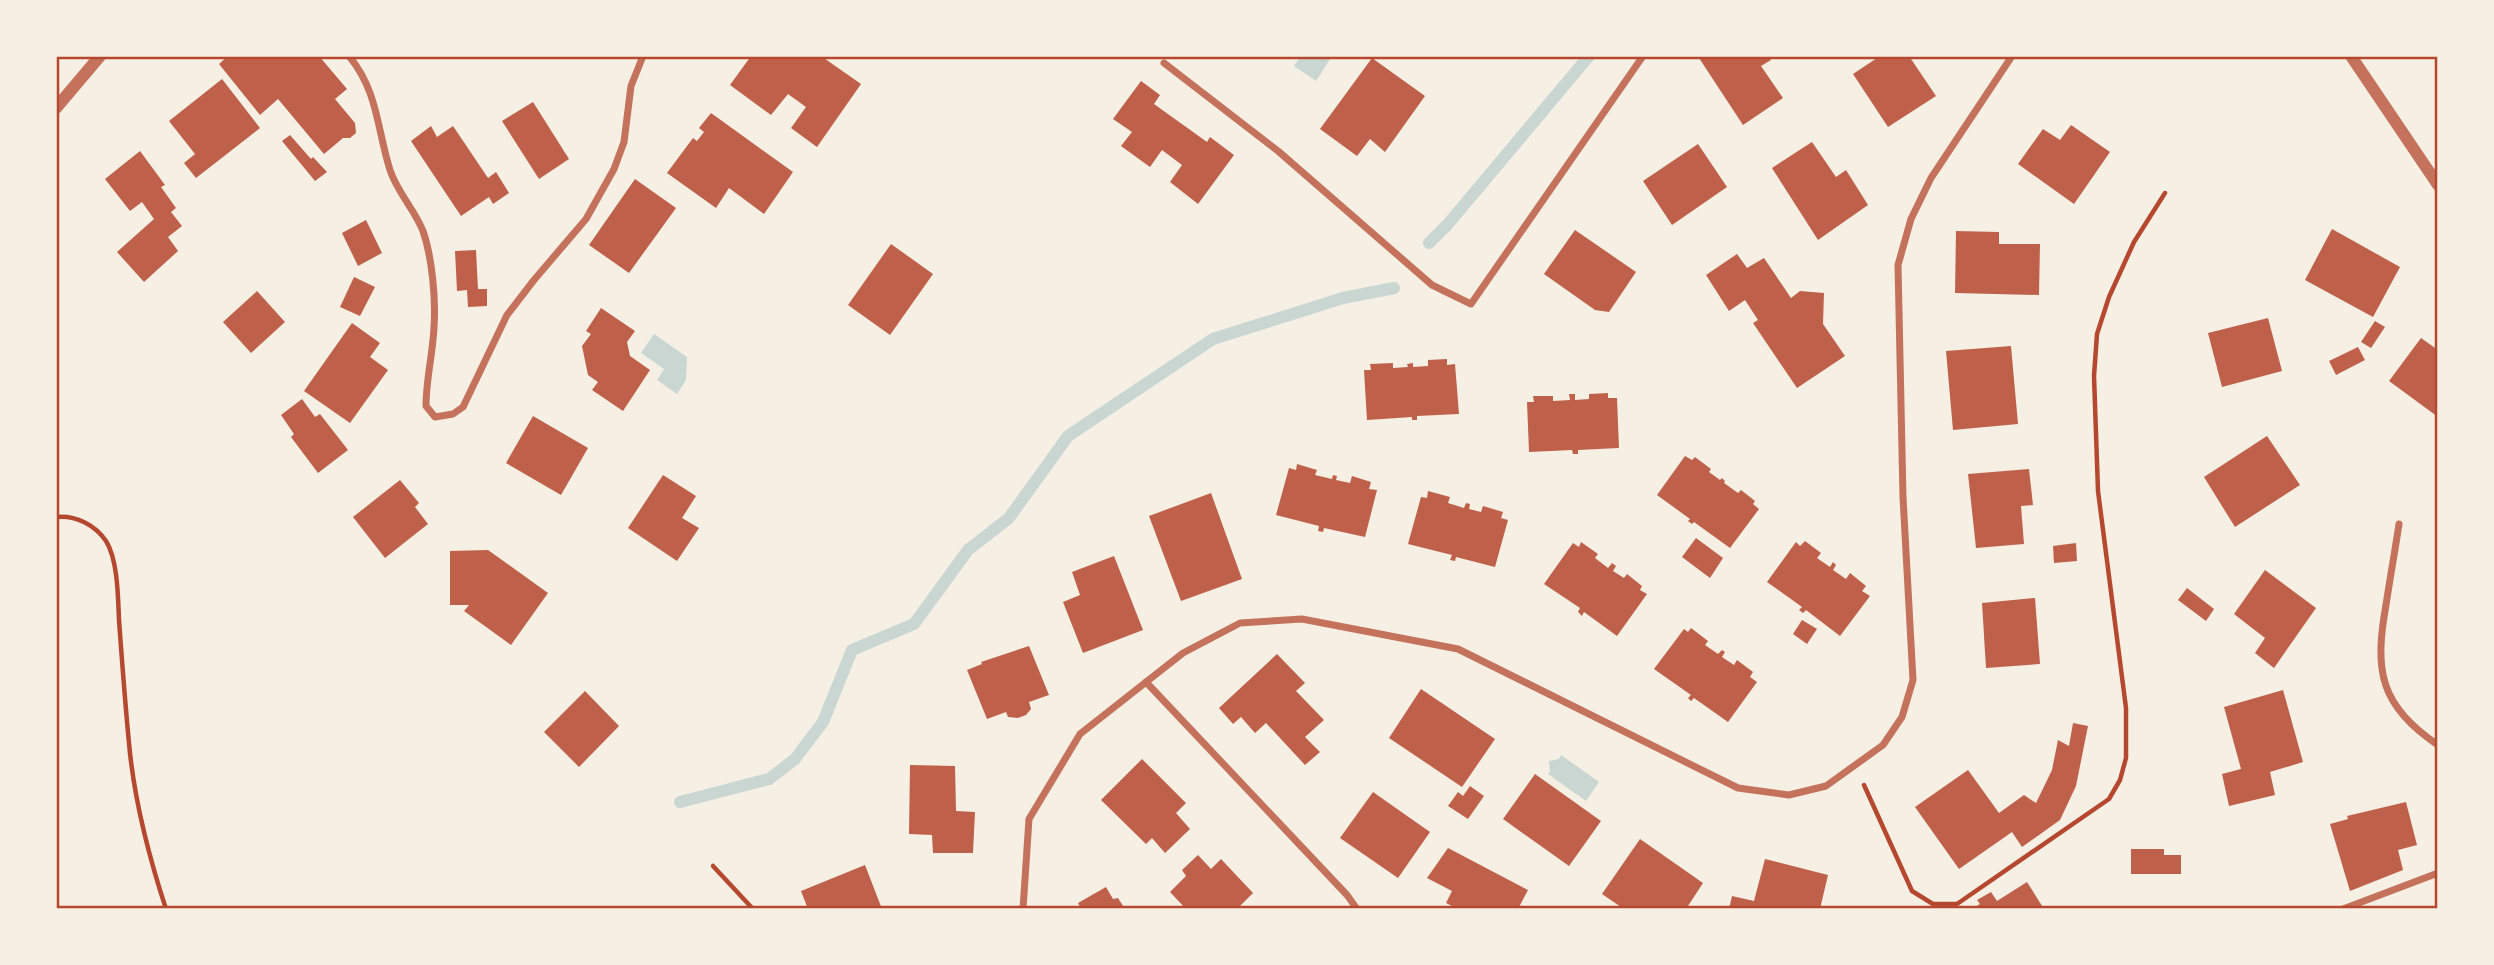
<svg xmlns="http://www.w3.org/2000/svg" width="2494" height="965" viewBox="0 0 2494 965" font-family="'Asap Condensed',sans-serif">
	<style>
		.water { fill: #c9d6d2 }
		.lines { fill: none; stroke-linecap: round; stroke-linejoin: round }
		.stream { stroke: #c9d6d2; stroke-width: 12 }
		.building { fill: #bf614a }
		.path { stroke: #b5482f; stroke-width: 4.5 }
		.minor { stroke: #c5725c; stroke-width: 7 }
		.tertiary { stroke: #c5725c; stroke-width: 12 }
		.neatline { fill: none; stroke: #b5482f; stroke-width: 2.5 }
	</style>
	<rect width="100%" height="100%" fill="#f6efe4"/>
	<g class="water">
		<polygon points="1301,56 1332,56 1316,81 1294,66"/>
		<polygon points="654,334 687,357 686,380 677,394 657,380 664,369 641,353"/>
		<polygon points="1561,755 1599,782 1586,801 1548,774 1550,771 1549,761 1559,759"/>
	</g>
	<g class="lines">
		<g class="stream">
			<polyline points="1429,243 1448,224 1589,56"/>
			<polyline points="680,802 769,779 795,759 823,722 852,650 914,624 968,550 1009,518 1068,436 1213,339 1343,298 1394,288"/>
		</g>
	</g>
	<g class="building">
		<polygon points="228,56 234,56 237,58 240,56 319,56 347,89 335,99 355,123 356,133 350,138 343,138 324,154 278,99 260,115 219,64"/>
		<polygon points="751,56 821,56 861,84 817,147 791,128 806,107 788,94 771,115 730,85"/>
		<polygon points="1702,56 1768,56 1771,60 1761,66 1783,98 1743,125 1699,58"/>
		<polygon points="1880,56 1909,56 1936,96 1888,127 1853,74"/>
		<polygon points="1372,58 1425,96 1385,152 1370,139 1357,156 1320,129"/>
		<polygon points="222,79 260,128 196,178 184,163 195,154 169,121"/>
		<polygon points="1141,81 1160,95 1154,104 1207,142 1210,137 1234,155 1198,204 1170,182 1182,165 1162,150 1150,167 1121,146 1132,132 1113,119"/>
		<polygon points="533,102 569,159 539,179 502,121"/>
		<polygon points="711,113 793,172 764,214 729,188 716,208 667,173 693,138 697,141 704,132 699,128"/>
		<polygon points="2071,125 2110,152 2074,204 2018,164 2043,129 2060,140"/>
		<polygon points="431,126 437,137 453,126 488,178 496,172 509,193 493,204 489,197 461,216 411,141"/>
		<polygon points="290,135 311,159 313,157 327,172 315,181 282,141"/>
		<polygon points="1812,142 1836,177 1846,170 1868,205 1818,240 1772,168"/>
		<polygon points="1698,144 1727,187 1672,225 1643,181"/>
		<polygon points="140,151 165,185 161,187 176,208 171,212 182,226 168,237 178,251 144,282 117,252 154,219 142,202 130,211 105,179"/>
		<polygon points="635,179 676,208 629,273 589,245"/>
		<polygon points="366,220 382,253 358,266 342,233"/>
		<polygon points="2332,229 2400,267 2373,317 2305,280"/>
		<polygon points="1575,230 1636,272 1609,312 1595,310 1544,274"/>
		<polygon points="1956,231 1999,232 1999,244 2040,244 2039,295 1955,293"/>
		<polygon points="891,244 933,274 890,335 848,305"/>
		<polygon points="476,250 478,289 487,289 487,306 468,307 467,290 457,291 455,251"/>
		<polygon points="1737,254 1747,268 1764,258 1791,298 1800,291 1824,293 1823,324 1845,356 1797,388 1753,323 1758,320 1745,300 1729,311 1706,275"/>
		<polygon points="354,277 375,287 360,316 340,307"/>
		<polygon points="257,291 285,322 251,353 223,322"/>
		<polygon points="601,308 635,331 627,342 630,356 650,370 623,411 592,390 598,382 588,375 582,346 591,334 586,331"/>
		<polygon points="2268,318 2282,371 2222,387 2208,333"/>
		<polygon points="2375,321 2385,327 2371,348 2361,342"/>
		<polygon points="352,323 380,343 370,357 388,370 350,423 304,391"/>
		<polygon points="2421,338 2438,350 2438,417 2389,381"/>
		<polygon points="2011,346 2018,424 1953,430 1946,351"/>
		<polygon points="2358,347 2365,360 2336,375 2329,361"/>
		<polygon points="1447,359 1447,365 1455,364 1459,414 1417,416 1417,420 1412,420 1412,417 1367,420 1364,370 1371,370 1370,364 1393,363 1393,368 1408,367 1407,364 1413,363 1413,367 1428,366 1428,360"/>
		<polygon points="1608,393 1608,398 1617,398 1619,448 1578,450 1578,454 1573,454 1572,450 1529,452 1527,402 1534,402 1533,396 1553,396 1553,401 1570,400 1569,394 1575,394 1575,400 1589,399 1589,394"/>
		<polygon points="302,399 315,417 320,414 348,450 318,473 291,437 294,434 281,415"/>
		<polygon points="533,416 588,448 561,495 506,463"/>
		<polygon points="2267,436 2300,485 2235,527 2204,477"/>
		<polygon points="1685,456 1692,460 1695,457 1711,469 1709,472 1720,480 1722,478 1725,481 1724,483 1738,493 1741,490 1755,501 1753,504 1759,509 1730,548 1694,522 1692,524 1688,521 1690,519 1657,495"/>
		<polygon points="1297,464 1317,470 1315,475 1332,479 1333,475 1337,476 1336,480 1350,483 1352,476 1371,482 1369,489 1377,490 1365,537 1324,528 1323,532 1318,531 1319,526 1276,515 1289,468 1296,470"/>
		<polygon points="2029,469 2033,505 2021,506 2024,544 1976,548 1968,474"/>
		<polygon points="663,475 696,496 682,518 699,528 677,561 628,528"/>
		<polygon points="400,480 419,503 415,507 428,524 385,558 353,517"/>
		<polygon points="1428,491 1450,497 1448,503 1464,508 1466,503 1470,504 1469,509 1481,512 1483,506 1503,512 1501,518 1508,520 1495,567 1456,557 1455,561 1450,560 1452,555 1408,544 1421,497 1427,498"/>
		<polygon points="1211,493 1242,579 1181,601 1149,516"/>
		<polygon points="1696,538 1723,558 1710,578 1682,557"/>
		<polygon points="1805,541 1821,553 1817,558 1830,567 1833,562 1836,565 1833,570 1846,579 1850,573 1866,586 1862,591 1870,596 1840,636 1806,610 1803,613 1799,610 1802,607 1767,582 1796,542 1800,546"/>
		<polygon points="1581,542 1598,554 1595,558 1608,568 1612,563 1616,566 1613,571 1624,578 1627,574 1642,586 1640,590 1647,594 1617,636 1584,612 1582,616 1578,612 1580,608 1544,584 1573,543 1579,547"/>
		<polygon points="2076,543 2077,561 2054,563 2053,546"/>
		<polygon points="488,550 548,593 511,645 464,611 469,605 450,605 450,551"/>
		<polygon points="1114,556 1143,630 1083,653 1063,602 1080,595 1072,572"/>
		<polygon points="2265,570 2316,608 2274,668 2255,653 2265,638 2234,614"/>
		<polygon points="2187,588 2214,609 2206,621 2178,600"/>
		<polygon points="2035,598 2040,664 1986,668 1982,603"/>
		<polygon points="1802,620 1817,629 1807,644 1793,634"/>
		<polygon points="1691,628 1708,641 1705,645 1718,654 1722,650 1725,652 1722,657 1734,665 1737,660 1753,672 1750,677 1757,682 1728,722 1694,698 1691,701 1688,698 1691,695 1654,669 1684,629 1688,632"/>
		<polygon points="1029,646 1049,695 1029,702 1031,709 1026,715 1018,718 1008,717 1006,712 987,719 967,670 982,664 981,662"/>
		<polygon points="1277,654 1305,683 1296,691 1324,720 1305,737 1320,752 1305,765 1266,723 1255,733 1241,717 1233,724 1219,708"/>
		<polygon points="1421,689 1495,739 1462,787 1389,738"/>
		<polygon points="2283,690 2303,762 2270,772 2275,795 2229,806 2222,774 2241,769 2224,707"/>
		<polygon points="585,691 619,726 579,767 544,732"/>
		<polygon points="2073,723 2088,726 2076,786 2060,820 2022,847 2012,832 1959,869 1915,807 1968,770 1999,813 2024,795 2036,803 2052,770 2058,740 2069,746"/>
		<polygon points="1142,759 1186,803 1176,813 1190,829 1165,853 1152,838 1146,844 1101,800"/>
		<polygon points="910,765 955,766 956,811 975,812 973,853 933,853 932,835 909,834"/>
		<polygon points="1535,774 1601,821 1569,866 1503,819"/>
		<polygon points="1470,786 1484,796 1468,819 1448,806 1458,792 1463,796"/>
		<polygon points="1373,792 1430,832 1398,878 1340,838"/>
		<polygon points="2406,802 2417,845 2398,850 2403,870 2350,891 2330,824 2348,819 2347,816"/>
		<polygon points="1640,839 1703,883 1686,909 1624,909 1602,894"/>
		<polygon points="1448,848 1528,890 1518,909 1458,909 1446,903 1452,891 1427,878"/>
		<polygon points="2131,849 2164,849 2164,855 2181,855 2181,874 2131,874"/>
		<polygon points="1198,855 1211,869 1221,859 1253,893 1237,909 1186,909 1170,892 1186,876 1182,870"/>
		<polygon points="1765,859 1828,875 1820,909 1729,909 1732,896 1754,901"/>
		<polygon points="865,865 882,909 808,909 801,891"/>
		<polygon points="2027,882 2044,909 1972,909 1980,904 1977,900 1991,892 1997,901"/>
		<polygon points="1106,887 1113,899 1118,898 1125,909 1081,909 1078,903"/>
	</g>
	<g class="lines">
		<g class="path">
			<path d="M56,517C76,515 95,525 106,541C118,560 118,598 119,620C122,661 125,702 129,743C134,800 148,854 166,909"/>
			<polyline points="1864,785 1912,891 1933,904 1957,904 2109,799 2120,780 2126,758 2126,708 2098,491 2094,376 2097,334 2109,297 2134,242 2165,193"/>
			<polyline points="713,866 753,909"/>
		</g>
		<g class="minor">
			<path d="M349,56C378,91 377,129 390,170C397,192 415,210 423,231C432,257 436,299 434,327C433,353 426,379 426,406L435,417L453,414L463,407L507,315L534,280L586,219L614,169L624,142L631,86L643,56"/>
			<polyline points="1164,63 1278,151 1432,285 1471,304 1643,56"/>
			<path d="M2399,524C2395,551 2390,578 2386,605C2374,671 2380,706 2438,745"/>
			<polyline points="1146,682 1347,895 1357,909"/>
			<polyline points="1023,909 1029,819 1080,734 1183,653 1240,623 1302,619 1458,649 1738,788 1789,795 1826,786 1883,745 1902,717 1913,680 1903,497 1898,265 1911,219 1931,178 2012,56"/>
			<polyline points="2343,909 2438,873"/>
		</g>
		<g class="tertiary">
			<polyline points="2351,56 2438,185"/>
			<polyline points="56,108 100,56"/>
		</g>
	</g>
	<rect width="2494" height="965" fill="none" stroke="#f6efe4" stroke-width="116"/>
	<rect x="58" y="58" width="2378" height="849" class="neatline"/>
</svg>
